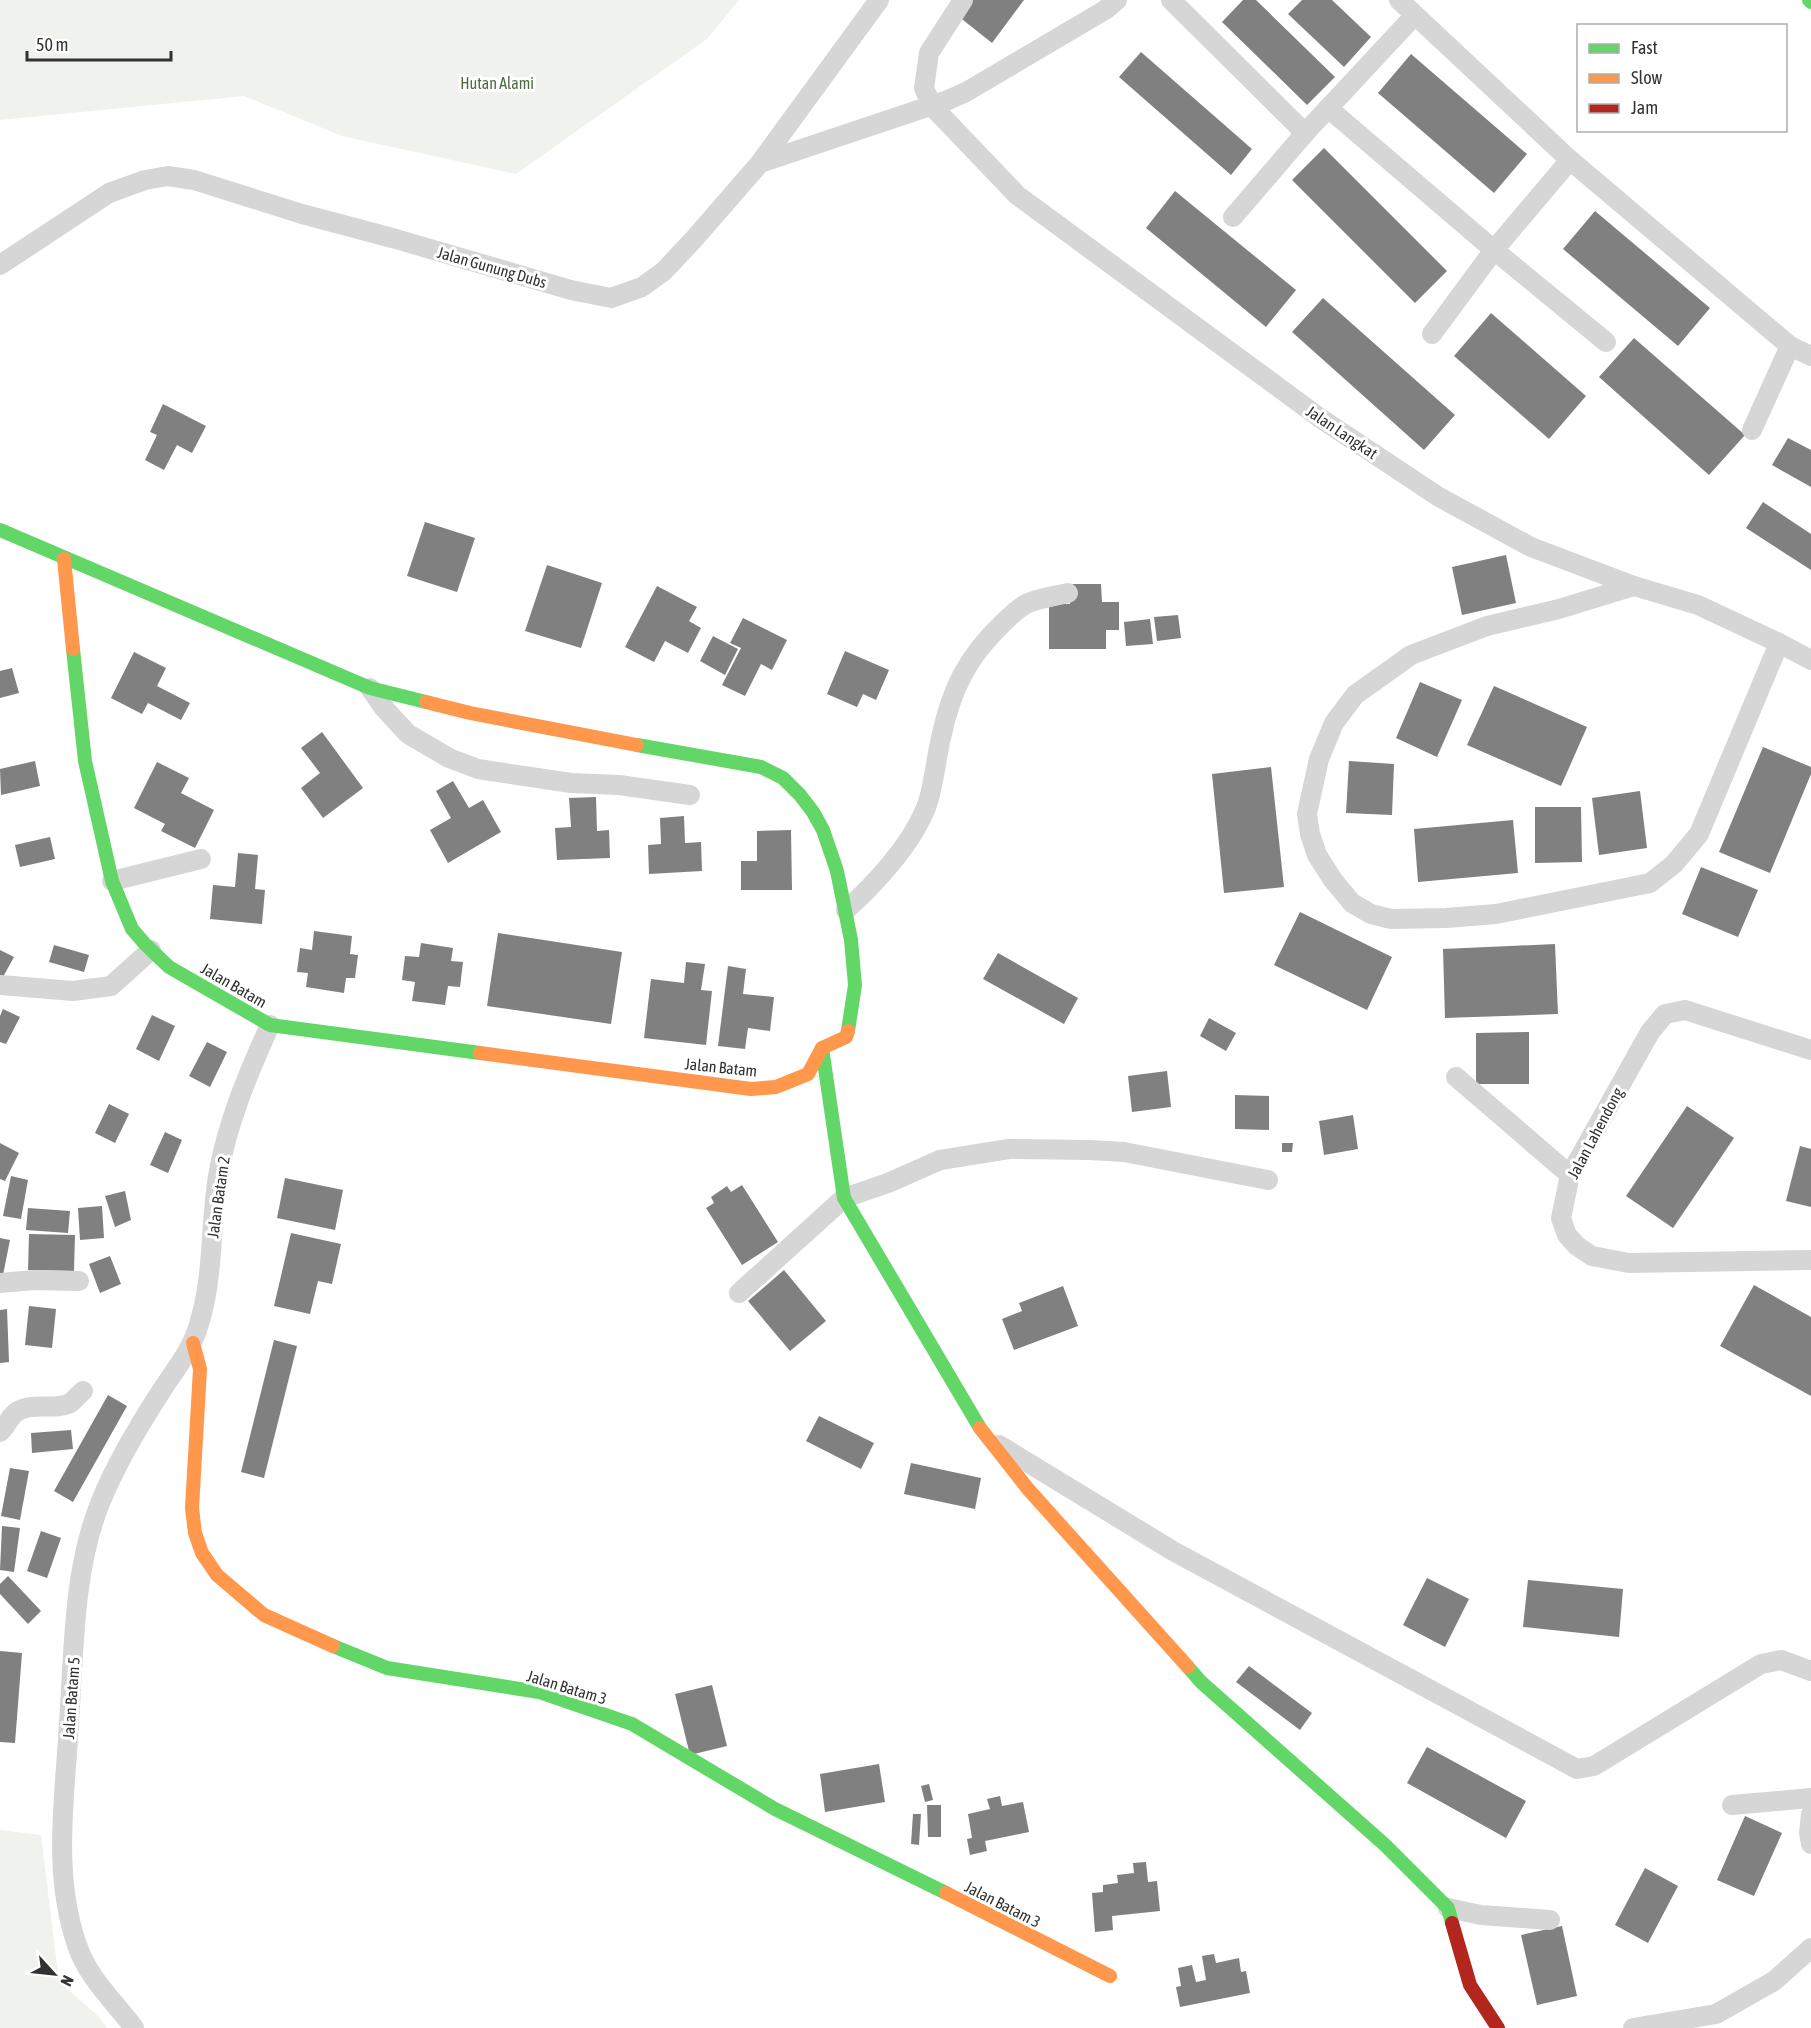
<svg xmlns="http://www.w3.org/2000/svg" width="1811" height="2028" viewBox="0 0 1811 2028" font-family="'Asap Condensed',sans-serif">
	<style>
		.green { fill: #f0f3ed }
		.building { fill: #808080 }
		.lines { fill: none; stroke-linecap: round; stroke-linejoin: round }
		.street { stroke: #d6d6d6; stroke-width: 20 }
		.fast { stroke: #63d668; stroke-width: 14 }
		.slow { stroke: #ff974d; stroke-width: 14 }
		.jam { stroke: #b3261e; stroke-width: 14 }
		.labels { text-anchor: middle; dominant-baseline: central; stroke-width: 6; stroke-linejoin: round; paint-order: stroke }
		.park-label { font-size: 16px; fill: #4f6a43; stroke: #fff }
		.street-label { font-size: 16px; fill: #323232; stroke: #fff }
	</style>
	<rect width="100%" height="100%" fill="#fff"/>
	<g class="green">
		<polygon points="0,0 739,0 707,39 516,174 342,136 244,96 0,120"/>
		<polygon points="0,1830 41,1835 59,1982 97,2015 107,2028 0,2028"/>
	</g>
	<g class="building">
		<polygon points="970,0 1024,0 992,43 958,16"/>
		<polygon points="1243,0 1256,0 1335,77 1307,105 1222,22"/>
		<polygon points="1302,0 1332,0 1371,37 1344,67 1288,14"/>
		<polygon points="1141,52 1252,149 1231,175 1119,77"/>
		<polygon points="1411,54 1527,154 1494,193 1378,93"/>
		<polygon points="1324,148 1447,271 1415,303 1292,180"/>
		<polygon points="1175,191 1296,290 1266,327 1146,228"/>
		<polygon points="1595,211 1710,308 1678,346 1563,249"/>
		<polygon points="1323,298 1455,415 1424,450 1292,332"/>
		<polygon points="1491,313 1586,396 1549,439 1454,356"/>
		<polygon points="1634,338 1745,435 1709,475 1599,377"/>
		<polygon points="163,404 206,426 192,453 177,445 164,470 145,460 157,435 150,432"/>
		<polygon points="1788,438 1811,450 1811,487 1772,465"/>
		<polygon points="1763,502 1811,534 1811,570 1746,528"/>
		<polygon points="425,522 475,538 457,592 407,576"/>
		<polygon points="1506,555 1516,603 1462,615 1452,567"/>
		<polygon points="547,565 602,583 581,648 525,631"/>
		<polygon points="1070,584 1101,584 1102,602 1119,602 1119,630 1106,630 1106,649 1049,649 1049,603 1070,604"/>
		<polygon points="657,586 697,607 689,621 701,628 688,653 665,641 654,662 625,647"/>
		<polygon points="1178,615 1181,638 1157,641 1154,617"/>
		<polygon points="743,618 787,640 772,670 761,664 745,696 722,685 741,648 730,643"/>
		<polygon points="1150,619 1153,644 1126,646 1124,622"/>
		<polygon points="713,636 738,649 725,675 700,661"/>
		<polygon points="845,651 889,670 876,700 863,694 857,707 827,694"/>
		<polygon points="134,652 166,668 157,686 190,703 181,720 148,703 142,714 111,698"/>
		<polygon points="12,668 19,693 0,698 0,671"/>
		<polygon points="1420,682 1462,700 1437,757 1396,738"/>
		<polygon points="1494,686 1587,727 1561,786 1467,745"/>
		<polygon points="322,732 363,788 323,818 301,788 320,773 301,748"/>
		<polygon points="1763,747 1811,767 1811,774 1770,873 1719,852"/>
		<polygon points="35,761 40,786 1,795 0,769"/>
		<polygon points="1349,761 1394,764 1392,815 1346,813"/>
		<polygon points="157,762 189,778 181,793 214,810 195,848 161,831 165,824 134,808"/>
		<polygon points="1271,767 1284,887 1224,893 1212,774"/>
		<polygon points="453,781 469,808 483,800 501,832 448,863 430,830 451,818 436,791"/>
		<polygon points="1640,791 1647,848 1599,855 1592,798"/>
		<polygon points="596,797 597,831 609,830 610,858 557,860 555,828 571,827 569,798"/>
		<polygon points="1535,807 1581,807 1582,862 1535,863"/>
		<polygon points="684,816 685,843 701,842 702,871 649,874 648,845 661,844 660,818"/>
		<polygon points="1513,820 1518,873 1418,882 1414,829"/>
		<polygon points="791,830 792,890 741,890 741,861 757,861 757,831"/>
		<polygon points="50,837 55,859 20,867 15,845"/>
		<polygon points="238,853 258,855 255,889 265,890 262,924 210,919 213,885 235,887"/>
		<polygon points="1701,867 1758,890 1738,937 1682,914"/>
		<polygon points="1300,912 1392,957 1367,1010 1274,965"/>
		<polygon points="314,931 352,936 350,954 358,955 355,978 346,978 344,993 306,987 308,973 297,972 300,948 312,950"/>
		<polygon points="498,933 622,952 611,1024 487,1006"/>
		<polygon points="421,943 453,948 451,961 463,962 460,987 448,986 445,1005 412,1001 415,982 402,980 405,956 419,957"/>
		<polygon points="1555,944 1558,1014 1445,1018 1443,949"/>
		<polygon points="54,945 89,955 84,972 49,962"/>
		<polygon points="0,950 14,957 3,977 0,976"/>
		<polygon points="998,953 1078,998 1064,1024 983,979"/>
		<polygon points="686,962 705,964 701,990 712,991 706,1045 644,1038 651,979 684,983"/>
		<polygon points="728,966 746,969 743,994 774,997 770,1031 748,1028 745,1049 718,1046"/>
		<polygon points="3,1009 20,1017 6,1044 0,1042 0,1016"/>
		<polygon points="152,1015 175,1026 159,1061 136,1049"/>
		<polygon points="1209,1018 1236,1033 1226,1051 1200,1036"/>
		<polygon points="1529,1032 1529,1084 1476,1084 1476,1033"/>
		<polygon points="207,1042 227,1052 210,1087 189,1076"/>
		<polygon points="1167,1071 1171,1107 1132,1112 1128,1076"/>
		<polygon points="1235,1095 1269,1096 1269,1130 1235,1129"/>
		<polygon points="109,1104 129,1114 115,1143 95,1133"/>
		<polygon points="1687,1106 1734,1138 1673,1228 1626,1196"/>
		<polygon points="1353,1115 1358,1149 1324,1155 1319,1121"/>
		<polygon points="165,1132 182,1140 168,1173 150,1165"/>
		<polygon points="0,1143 19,1153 5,1181 0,1179"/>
		<polygon points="1282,1143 1293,1143 1292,1152 1282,1152"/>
		<polygon points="1800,1146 1811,1149 1811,1207 1786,1201"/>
		<polygon points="11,1176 28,1180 21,1219 3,1216"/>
		<polygon points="285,1178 343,1190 335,1230 277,1218"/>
		<polygon points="742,1185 778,1242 742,1265 706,1208 714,1203 711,1197 727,1186 731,1192"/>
		<polygon points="125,1191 131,1220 115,1227 105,1196"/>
		<polygon points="102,1206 104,1238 80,1240 78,1208"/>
		<polygon points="28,1208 70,1211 68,1233 26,1230"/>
		<polygon points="291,1233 341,1244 332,1284 318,1281 310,1314 274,1306"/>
		<polygon points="29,1234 75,1235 74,1271 28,1270"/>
		<polygon points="0,1238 10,1240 3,1275 0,1275"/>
		<polygon points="110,1256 121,1284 100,1293 89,1264"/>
		<polygon points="784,1270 826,1321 790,1351 748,1301"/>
		<polygon points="1754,1285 1811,1317 1811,1396 1720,1346"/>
		<polygon points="1063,1286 1078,1326 1014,1350 1002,1319 1022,1311 1019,1303"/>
		<polygon points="29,1306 56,1309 52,1348 25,1345"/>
		<polygon points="7,1309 9,1362 0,1363 0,1310"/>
		<polygon points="274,1340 297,1346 264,1478 241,1472"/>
		<polygon points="108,1395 127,1406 73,1502 54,1491"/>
		<polygon points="819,1416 874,1443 861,1469 806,1441"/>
		<polygon points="71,1430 73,1449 32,1453 31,1433"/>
		<polygon points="911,1463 981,1478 975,1509 904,1494"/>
		<polygon points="10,1468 29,1471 20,1520 1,1516"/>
		<polygon points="2,1526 20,1528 14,1572 0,1570"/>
		<polygon points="41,1531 61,1538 47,1578 27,1571"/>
		<polygon points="8,1576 41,1611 28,1624 0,1594 0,1584"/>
		<polygon points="1427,1578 1469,1599 1445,1647 1403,1625"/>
		<polygon points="1528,1580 1623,1589 1619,1637 1523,1627"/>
		<polygon points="0,1651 22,1653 15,1743 0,1742"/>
		<polygon points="1249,1666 1312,1713 1300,1730 1236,1682"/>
		<polygon points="712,1685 727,1746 690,1755 675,1694"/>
		<polygon points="1427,1747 1526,1801 1506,1838 1407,1783"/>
		<polygon points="879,1764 885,1802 825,1812 820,1774"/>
		<polygon points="929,1784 933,1800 925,1802 921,1786"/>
		<polygon points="1000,1796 1002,1806 1023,1802 1029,1832 985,1841 987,1851 970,1855 967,1839 972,1838 968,1814 990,1809 987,1799"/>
		<polygon points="927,1805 941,1805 941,1837 928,1837"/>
		<polygon points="913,1814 921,1814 919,1845 911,1844"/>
		<polygon points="1745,1816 1782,1833 1754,1896 1717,1880"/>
		<polygon points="1146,1862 1148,1882 1157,1881 1160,1911 1112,1916 1113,1930 1095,1932 1092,1893 1103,1892 1103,1885 1118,1883 1117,1875 1134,1873 1133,1863"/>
		<polygon points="1645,1868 1678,1886 1648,1943 1615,1925"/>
		<polygon points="1562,1926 1577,1996 1537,2005 1521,1935"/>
		<polygon points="1214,1954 1216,1963 1239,1958 1241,1972 1246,1971 1250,1993 1180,2007 1176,1987 1181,1986 1178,1968 1192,1965 1196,1982 1206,1980 1202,1956"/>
	</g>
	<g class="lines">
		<g class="street">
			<polyline points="963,0 929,53 924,88 932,106 1017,195 1320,418 1439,497 1531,547 1634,586 1698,605 1779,643 1811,660"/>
			<polyline points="1171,0 1305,133"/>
			<polyline points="1399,0 1570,160 1790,346 1811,356"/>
			<polyline points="1328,108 1494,250 1606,342"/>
			<polyline points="760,163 948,100 966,92 1105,10 1117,0"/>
			<polyline points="1233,217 1305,133 1415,15"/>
			<polyline points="0,265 109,193 145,180 168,176 194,180 302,214 396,239 571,290 611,298 642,287 664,271 694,239 760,163 879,0"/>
			<polyline points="1432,334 1494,250 1570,160"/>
			<polyline points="1752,430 1790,346"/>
			<polyline points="1634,586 1559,609 1487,626 1411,655 1355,695 1334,723 1319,759 1307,814 1310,834 1317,855 1333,880 1352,903 1371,914 1391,919 1446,918 1496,914 1650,883 1674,864 1699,834 1779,643"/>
			<polyline points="370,688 384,708 408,734 449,758 478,769 571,783 619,785 690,795"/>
			<polyline points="112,881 201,859"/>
			<path d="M846,910C875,884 910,846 925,810C933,793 936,758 941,738C951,690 967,657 1003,623C1010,616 1019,607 1028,603C1040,598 1055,596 1068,593"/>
			<polyline points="0,985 73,991 111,986 151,950"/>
			<polyline points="1811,1050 1685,1010 1665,1014 1650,1032 1570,1175 1561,1218 1567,1235 1577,1246 1592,1256 1629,1263 1811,1260"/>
			<polyline points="1456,1077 1570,1175"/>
			<polyline points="0,1283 34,1280 79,1281"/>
			<polyline points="739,1293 844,1198 888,1183 940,1160 1009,1149 1089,1150 1124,1152 1268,1180"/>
			<path d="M0,1432C7,1426 10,1415 18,1411C32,1403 50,1409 65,1405C72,1404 78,1395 83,1391"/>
			<polyline points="999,1445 1173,1551 1577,1769 1594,1766 1761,1664 1781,1660 1811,1671"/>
			<polyline points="1732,1805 1811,1798"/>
			<polyline points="1811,1814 1809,1833 1811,1844"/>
			<polyline points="1448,1908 1481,1915 1550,1920"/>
			<path d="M134,2028C114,2001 88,1978 77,1945C52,1872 65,1798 69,1723C74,1651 73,1568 101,1501C116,1464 138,1427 160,1393C174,1371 192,1350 199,1324C214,1277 210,1225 218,1176C227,1123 248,1074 270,1025"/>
			<polyline points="1633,2028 1716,2014 1774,1981 1811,1948"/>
		</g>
		<g class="fast">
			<polyline points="1809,0 1811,2"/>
			<polyline points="0,530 370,688 426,702"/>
			<polyline points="73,649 85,761 112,881 132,929 145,944 169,967 270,1025 480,1053"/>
			<polyline points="637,745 761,767 783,778 800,795 813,812 823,830 837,871 851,940 855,985 848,1031"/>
			<polyline points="822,1048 844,1198 980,1428"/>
			<polyline points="333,1646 387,1668 539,1692 632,1724 775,1809 946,1893"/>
			<polyline points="1188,1667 1201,1682 1385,1845 1448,1908 1452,1923"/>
		</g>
		<g class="slow">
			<polyline points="64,559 73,649"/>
			<polyline points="426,702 470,713 637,745"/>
			<polyline points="480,1053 751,1089 776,1087 808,1074 822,1048 846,1037 848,1031"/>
			<polyline points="193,1343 200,1369 192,1508 195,1533 202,1553 217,1575 264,1615 333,1646"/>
			<polyline points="980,1428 1028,1489 1188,1667"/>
			<polyline points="946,1893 1110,1976"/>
		</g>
		<polyline class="jam" points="1452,1923 1470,1985 1498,2028"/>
	</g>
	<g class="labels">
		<g class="park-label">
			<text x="497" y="83">Hutan Alami</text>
		</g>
		<g class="street-label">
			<text transform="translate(492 267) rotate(16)">Jalan Gunung Dubs</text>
			<text transform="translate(1342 432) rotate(34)">Jalan Langkat</text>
			<text transform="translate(234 985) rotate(30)">Jalan Batam</text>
			<text transform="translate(721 1067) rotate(6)">Jalan Batam</text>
			<text transform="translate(1595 1133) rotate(-62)">Jalan Lahendong</text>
			<text transform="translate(218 1197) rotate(-82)">Jalan Batam 2</text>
			<text transform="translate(567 1687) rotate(17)">Jalan Batam 3</text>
			<text transform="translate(71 1698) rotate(-86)">Jalan Batam 5</text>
			<text transform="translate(1003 1904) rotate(27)">Jalan Batam 3</text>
		</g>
	</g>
	<rect x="1577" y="24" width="210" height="108" fill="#ffffff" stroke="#adadad" stroke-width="1.5"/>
	<rect x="1589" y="44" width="30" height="9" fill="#63d668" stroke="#adadad" stroke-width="1.5"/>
	<text x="1631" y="54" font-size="18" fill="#323232">Fast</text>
	<rect x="1589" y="74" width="30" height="9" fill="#ff974d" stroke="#adadad" stroke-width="1.5"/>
	<text x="1631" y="84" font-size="18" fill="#323232">Slow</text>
	<rect x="1589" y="104" width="30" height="9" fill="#b3261e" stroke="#adadad" stroke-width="1.5"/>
	<text x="1631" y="114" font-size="18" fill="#323232">Jam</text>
	<g transform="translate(54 1974) rotate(117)" stroke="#ffffff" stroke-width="4.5" paint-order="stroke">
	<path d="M0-4.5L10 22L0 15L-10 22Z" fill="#323232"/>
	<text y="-9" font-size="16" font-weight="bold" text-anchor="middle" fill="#323232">N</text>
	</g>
	<path d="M27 51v9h144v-9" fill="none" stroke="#323232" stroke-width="3"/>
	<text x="36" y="51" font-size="18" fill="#323232" stroke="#ffffff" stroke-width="4.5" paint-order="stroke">50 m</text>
</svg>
